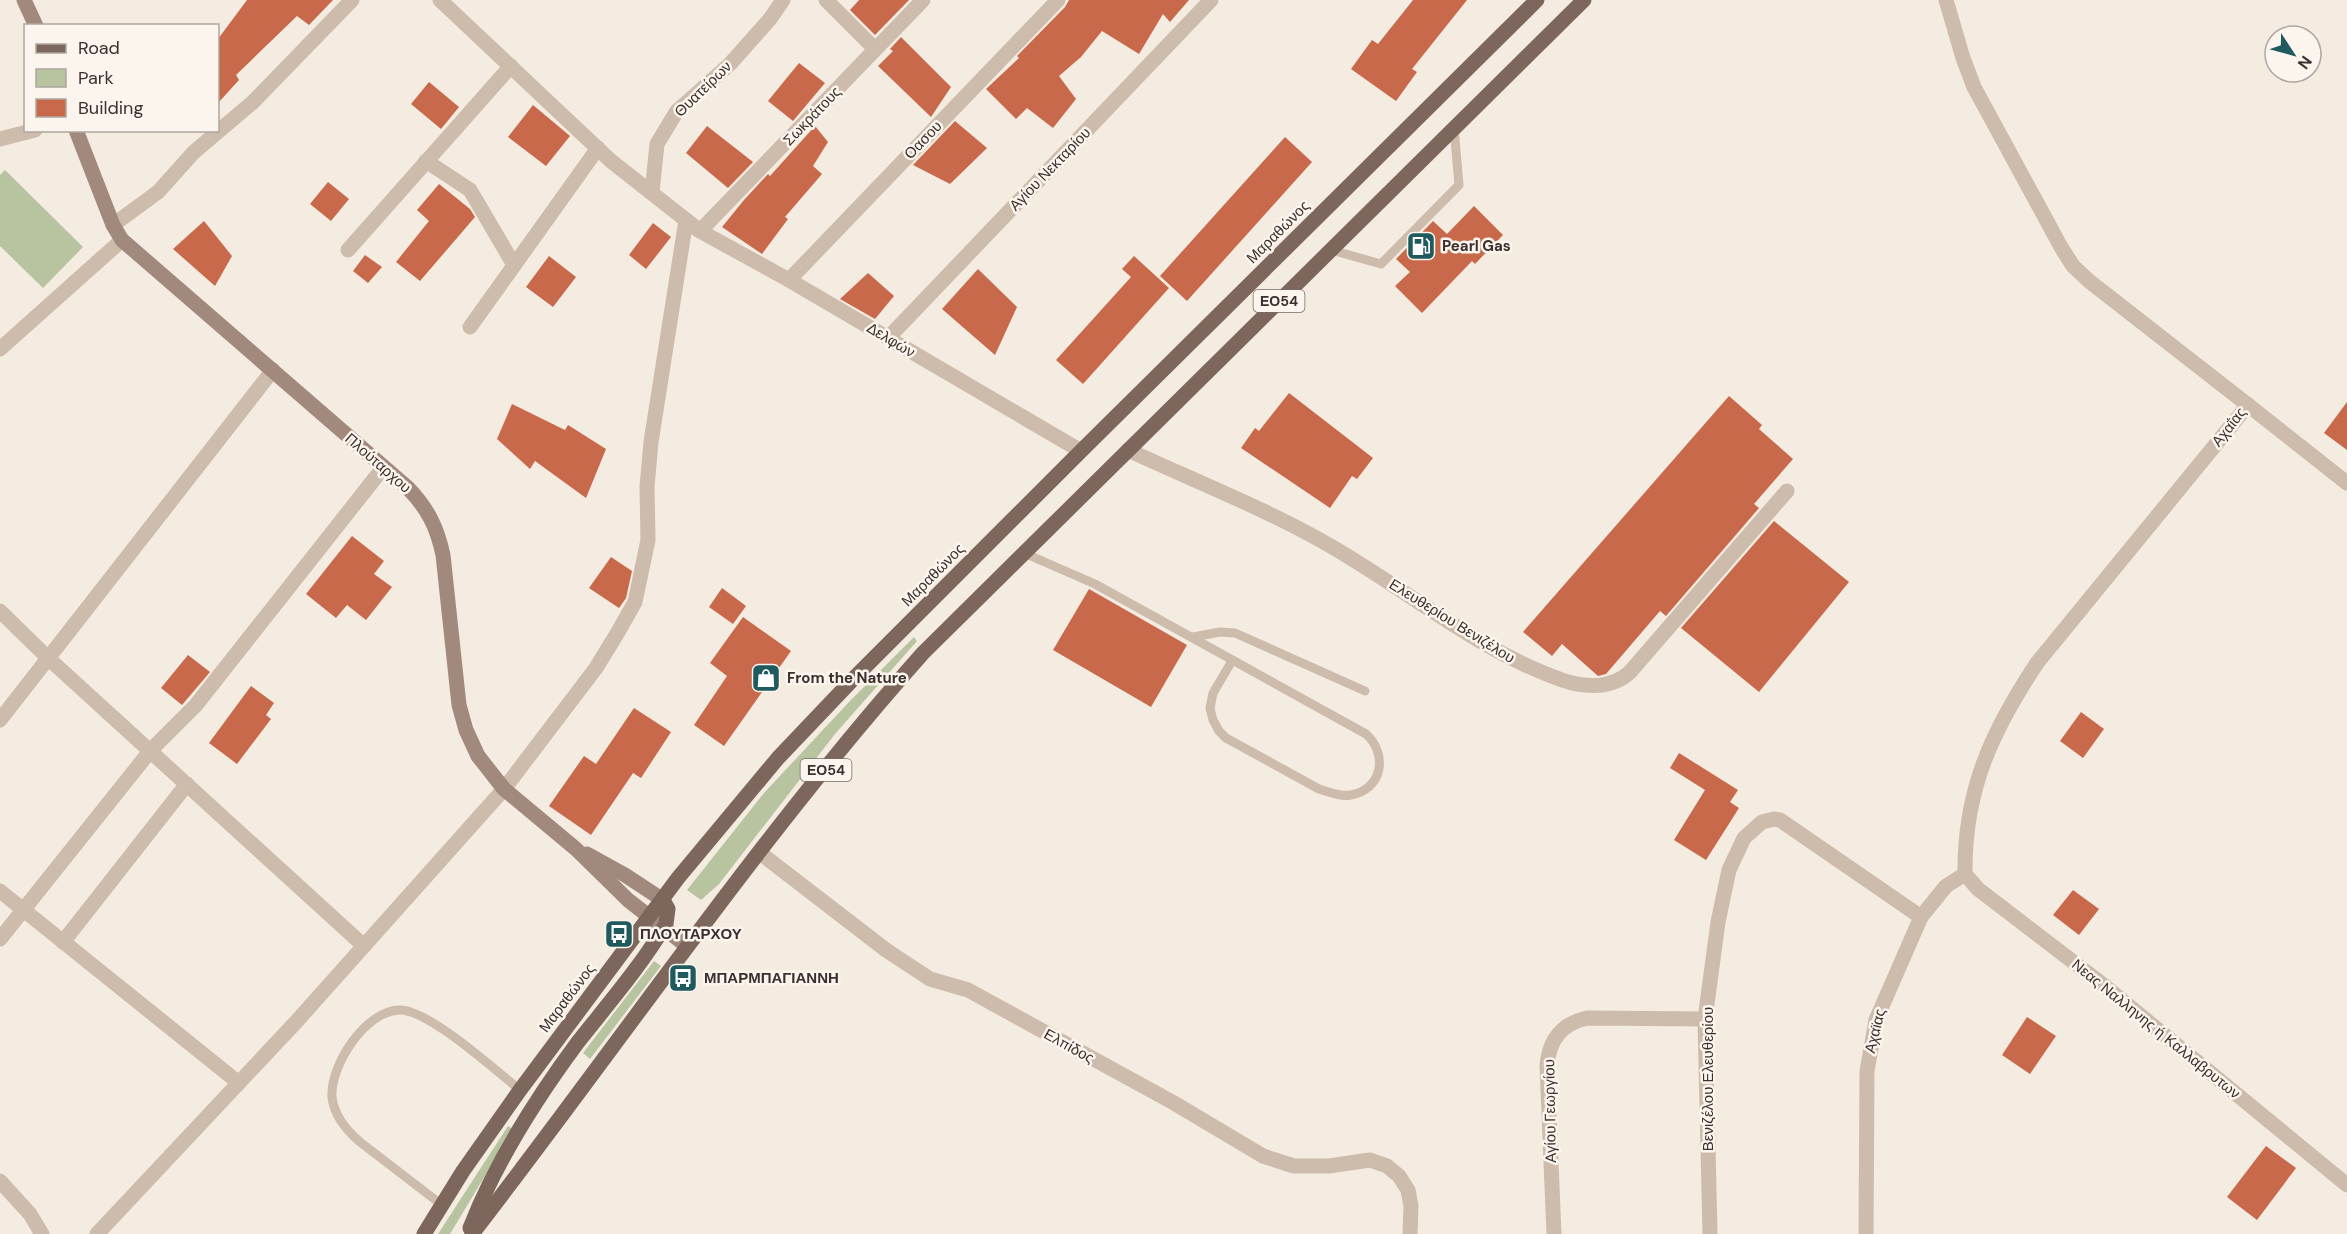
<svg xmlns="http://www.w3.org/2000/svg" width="2347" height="1234" viewBox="0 0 2347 1234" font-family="'DM Sans',sans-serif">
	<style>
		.green { fill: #b8c4a0 }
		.building { fill: #c8694b }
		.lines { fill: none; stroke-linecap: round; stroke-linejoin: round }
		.lane { stroke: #cdbbac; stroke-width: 9 }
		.street { stroke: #cdbbac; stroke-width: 15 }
		.secondary { stroke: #a18a7d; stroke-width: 15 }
		.primary { stroke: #7d675c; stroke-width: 15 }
		.labels { text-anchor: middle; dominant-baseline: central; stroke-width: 5; stroke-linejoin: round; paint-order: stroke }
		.shield { fill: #fbf5ee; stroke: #756b66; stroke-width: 1.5 }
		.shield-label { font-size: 14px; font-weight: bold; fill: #3b302b }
		.street-label { font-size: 15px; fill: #3b302b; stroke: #fbf5ee }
		.poi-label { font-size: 15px; font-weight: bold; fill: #3b302b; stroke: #fbf5ee; text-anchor: start }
	</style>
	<rect width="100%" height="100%" fill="#f4ebe1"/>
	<g class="green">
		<polygon points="5,170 83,247 43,288 0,246 0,175"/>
		<polygon points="914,637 917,641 835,734 719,884 701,900 687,890 764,793 849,702"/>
		<polygon points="654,961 661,966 590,1059 583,1053"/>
		<polygon points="508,1126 513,1129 450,1234 438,1234"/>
	</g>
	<g class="building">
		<polygon points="247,0 333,0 309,25 297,16 236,75 239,80 218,103 218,39"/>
		<polygon points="859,0 909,0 875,35 850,10"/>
		<polygon points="1069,0 1189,0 1170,22 1163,14 1139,54 1102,31 1081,57 1059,76 1076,99 1053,128 1027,108 1016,119 986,89 1019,58 1017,56 1065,7"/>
		<polygon points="1413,0 1467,0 1412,69 1417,72 1396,101 1351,69 1372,40 1378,44"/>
		<polygon points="901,37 951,87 931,117 878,66 893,51 890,49"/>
		<polygon points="799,63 825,83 793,121 768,101"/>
		<polygon points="429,82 459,107 441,129 411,104"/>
		<polygon points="533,105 570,136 546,166 508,137"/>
		<polygon points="955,121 987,148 950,184 913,165"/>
		<polygon points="707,126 753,162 728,188 686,153"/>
		<polygon points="815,126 828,142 813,166 822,174 785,217 788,219 762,254 722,227 744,200 768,174 770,176"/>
		<polygon points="1285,137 1312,162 1187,301 1160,276"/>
		<polygon points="328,182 349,199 331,221 310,204"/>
		<polygon points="439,184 470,209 475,217 420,281 396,262 429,221 417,210"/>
		<polygon points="1474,206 1503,235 1475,264 1472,261 1422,313 1395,286 1410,272 1396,259 1433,221 1447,234"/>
		<polygon points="204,221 232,256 215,286 173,249"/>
		<polygon points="653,223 671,237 646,269 629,255"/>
		<polygon points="365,255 382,267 368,283 353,271"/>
		<polygon points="549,256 576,277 553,307 526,287"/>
		<polygon points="1134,256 1169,288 1083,384 1056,360 1131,277 1122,269"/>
		<polygon points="978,269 1017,307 995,355 942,309"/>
		<polygon points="868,273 894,296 875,319 840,299"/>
		<polygon points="1289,393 1373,458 1357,479 1352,476 1330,508 1241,448 1255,428 1259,431"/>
		<polygon points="1729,396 1762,425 1759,429 1793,459 1754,504 1759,508 1666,616 1660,611 1606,674 1598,676 1562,644 1552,656 1523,632"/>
		<polygon points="2347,402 2347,450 2324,433"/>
		<polygon points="512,404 565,430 568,425 606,449 586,498 535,461 530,469 497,439"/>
		<polygon points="1774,521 1849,582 1759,692 1681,628"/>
		<polygon points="352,536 384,561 374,574 392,587 366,620 347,605 336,618 306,594"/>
		<polygon points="611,557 632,571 626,598 619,608 589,588"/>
		<polygon points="722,588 746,606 733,624 709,607"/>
		<polygon points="1089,589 1187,645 1151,707 1053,650"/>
		<polygon points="743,617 791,651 724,746 694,725 727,676 710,663"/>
		<polygon points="188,655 210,672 182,705 161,688"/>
		<polygon points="251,686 274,703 266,715 271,719 237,764 209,743"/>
		<polygon points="634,708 671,732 641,778 633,773 591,835 549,806 584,756 596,764"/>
		<polygon points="2081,712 2104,729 2083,758 2060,741"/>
		<polygon points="1679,753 1738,790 1730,802 1739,808 1706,860 1674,840 1705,790 1670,768"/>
		<polygon points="2073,890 2099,909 2079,935 2053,915"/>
		<polygon points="2027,1017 2056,1036 2030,1074 2002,1055"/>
		<polygon points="2266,1146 2296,1168 2257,1220 2227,1197"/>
	</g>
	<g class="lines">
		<g class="lane">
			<polyline points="1331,250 1381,264 1459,185 1454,128"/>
			<path d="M1024,553L1095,584L1366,734C1388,754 1383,789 1351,795C1341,797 1329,792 1319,789L1226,738L1219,731L1213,720L1210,708L1213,693L1232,661"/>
			<polyline points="1193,637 1220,632 1235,633 1365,691"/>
			<path d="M442,1205L360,1142C346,1130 334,1116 332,1097C330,1065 366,1010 400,1010C429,1010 495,1070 520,1090"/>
		</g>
		<g class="street">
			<polyline points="440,0 611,161 700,231 789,280 1081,451"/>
			<polyline points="826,0 875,49"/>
			<polyline points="0,139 35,130"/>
			<polyline points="426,161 470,190 514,265"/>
			<polyline points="652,192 657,144 677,111 730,64 770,19 783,0"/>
			<polyline points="113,225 158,192 194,152 253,102 352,0"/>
			<polyline points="700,231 923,0"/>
			<polyline points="348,250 511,66"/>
			<polyline points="789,280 1058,0"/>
			<polyline points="470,327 598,148"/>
			<polyline points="888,338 1211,0"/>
			<polyline points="0,349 122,240"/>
			<polyline points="2248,405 2347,483"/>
			<path d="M1128,450C1197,482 1269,510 1334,548C1408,591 1481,652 1562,680C1585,688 1612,689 1630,672L1787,491"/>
			<polyline points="0,611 48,658 364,946"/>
			<polyline points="0,720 273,370"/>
			<polyline points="760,853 886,950 930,979 968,990 1174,1103 1263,1156 1294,1166 1329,1166 1370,1160 1387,1166 1399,1176 1408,1190 1411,1206 1410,1234"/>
			<polyline points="1965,874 1978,889 2106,987 2347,1185"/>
			<polyline points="0,891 239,1083"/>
			<polyline points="0,939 151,750 196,705 383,468"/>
			<polyline points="63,942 187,784"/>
			<polyline points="0,1181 30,1214 42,1234"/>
			<polyline points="97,1234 296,1022 504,789 596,668 618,632 635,602 648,540 647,487 651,442 686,220"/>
			<path d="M1554,1234L1547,1066C1549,1040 1561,1024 1587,1018L1705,1019"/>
			<polyline points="1710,1234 1705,1019 1718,922 1729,870 1744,838 1762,822 1774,819 1780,820 1921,917"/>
			<path d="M1866,1234L1867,1071L1876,1020L1921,917L1946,886L1965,874C1964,790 1992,731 2037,663L2248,405L2089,281L2073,266L2061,247L1974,87L1963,58L1946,0"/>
		</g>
		<g class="secondary">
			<polyline points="24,0 36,26"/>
			<path d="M76,130L113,225L122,240L408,488C428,509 437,527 443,555L459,705L466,730L478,756L504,789L576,849L628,900L687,946"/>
			<polyline points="587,854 625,875 663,900"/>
		</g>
		<g class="primary">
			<path d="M470,1228C496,1161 535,1100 578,1042C608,1004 641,966 666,924L668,909L663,900"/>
			<polyline points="424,1234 463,1171 520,1090 678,878 778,758 856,676 1081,451 1537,0"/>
			<path d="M472,1234C622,1040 760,836 923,653L1584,0"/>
		</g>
	</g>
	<defs>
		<g id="fuel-square" transform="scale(1.5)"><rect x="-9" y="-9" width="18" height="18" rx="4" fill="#1f5a5e" stroke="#fbf5ee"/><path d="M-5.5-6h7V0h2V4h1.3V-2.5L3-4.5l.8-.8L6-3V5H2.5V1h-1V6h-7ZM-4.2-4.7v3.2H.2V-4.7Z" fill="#fff"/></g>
		<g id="shop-square" transform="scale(1.5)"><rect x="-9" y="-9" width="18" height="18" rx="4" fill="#1f5a5e" stroke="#fbf5ee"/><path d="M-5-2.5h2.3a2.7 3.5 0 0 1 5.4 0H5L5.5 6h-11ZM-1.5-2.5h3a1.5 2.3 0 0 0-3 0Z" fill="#fff"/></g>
		<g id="bus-square" transform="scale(1.5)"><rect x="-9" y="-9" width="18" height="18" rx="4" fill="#1f5a5e" stroke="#fbf5ee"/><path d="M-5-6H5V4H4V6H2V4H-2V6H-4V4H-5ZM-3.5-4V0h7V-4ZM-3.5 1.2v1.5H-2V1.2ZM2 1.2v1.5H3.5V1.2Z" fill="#fff"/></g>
	</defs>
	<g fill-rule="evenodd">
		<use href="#fuel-square" x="1421" y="246"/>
		<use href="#shop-square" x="766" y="678"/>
		<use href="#bus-square" x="619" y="934"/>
		<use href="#bus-square" x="683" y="978"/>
	</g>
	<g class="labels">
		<g class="shield">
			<rect x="1253.5" y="290" width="51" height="22" rx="4.5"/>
			<rect x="800.5" y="759" width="51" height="22" rx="4.5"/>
		</g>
		<g class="shield-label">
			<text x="1279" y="301">ΕΟ54</text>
			<text x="826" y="770">ΕΟ54</text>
		</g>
		<g class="street-label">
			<text transform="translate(703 89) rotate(-44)">Θυατείρων</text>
			<text transform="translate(812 116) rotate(-46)">Σωκράτους</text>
			<text transform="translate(923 140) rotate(-46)">Οασου</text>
			<text transform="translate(1050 169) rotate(-46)">Αγίου Νεκταρίου</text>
			<text transform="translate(1278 232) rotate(-45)">Μαραθώνος</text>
			<text transform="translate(891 340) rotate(31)">Δελφών</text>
			<text transform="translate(2229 427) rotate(-52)">Αχαΐας</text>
			<text transform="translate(378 463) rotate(41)">Πλούταρχου</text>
			<text transform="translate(933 575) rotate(-45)">Μαραθώνος</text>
			<text transform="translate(1452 621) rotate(32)">Ελευθερίου Βενιζέλου</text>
			<text transform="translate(567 998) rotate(-53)">Μαραθώνος</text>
			<text transform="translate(2156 1029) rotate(39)">Νεας Nαλληνης ή Καλλαβρυτων</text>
			<text transform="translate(1875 1031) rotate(-76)">Αχαϊας</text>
			<text transform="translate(1069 1046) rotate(29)">Ελπίδος</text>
			<text transform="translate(1708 1079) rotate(-90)">Βενιζέλου Ελευθερίου</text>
			<text transform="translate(1550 1111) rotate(-91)">Αγίου Γεωργίου</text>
		</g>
		<g class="poi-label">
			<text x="1442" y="246">Pearl Gas</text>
			<text x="787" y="678">From the Nature</text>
			<text x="640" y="934">ΠΛΟΥΤΑΡΧΟΥ</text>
			<text x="704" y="978">ΜΠΑΡΜΠΑΓΙΑΝΝΗ</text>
		</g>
	</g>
	<rect x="24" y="24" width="195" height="108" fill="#fbf5ee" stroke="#aea6a0" stroke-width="1.5"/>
	<rect x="36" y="44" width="30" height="9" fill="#7d675c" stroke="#aea6a0" stroke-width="1.5"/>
	<text x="78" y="54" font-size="18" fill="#3b302b">Road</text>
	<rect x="36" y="69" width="30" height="18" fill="#b8c4a0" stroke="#aea6a0" stroke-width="1.5"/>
	<text x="78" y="84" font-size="18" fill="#3b302b">Park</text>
	<rect x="36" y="99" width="30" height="18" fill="#c8694b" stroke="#aea6a0" stroke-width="1.5"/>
	<text x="78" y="114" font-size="18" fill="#3b302b">Building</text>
	<g transform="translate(2293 54) rotate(126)"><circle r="28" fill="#fbf5ee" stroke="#aea6a0" stroke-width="1.5"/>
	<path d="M0-4.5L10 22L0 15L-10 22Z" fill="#1f5a5e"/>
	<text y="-9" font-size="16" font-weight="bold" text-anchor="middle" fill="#3b302b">N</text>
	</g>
</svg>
